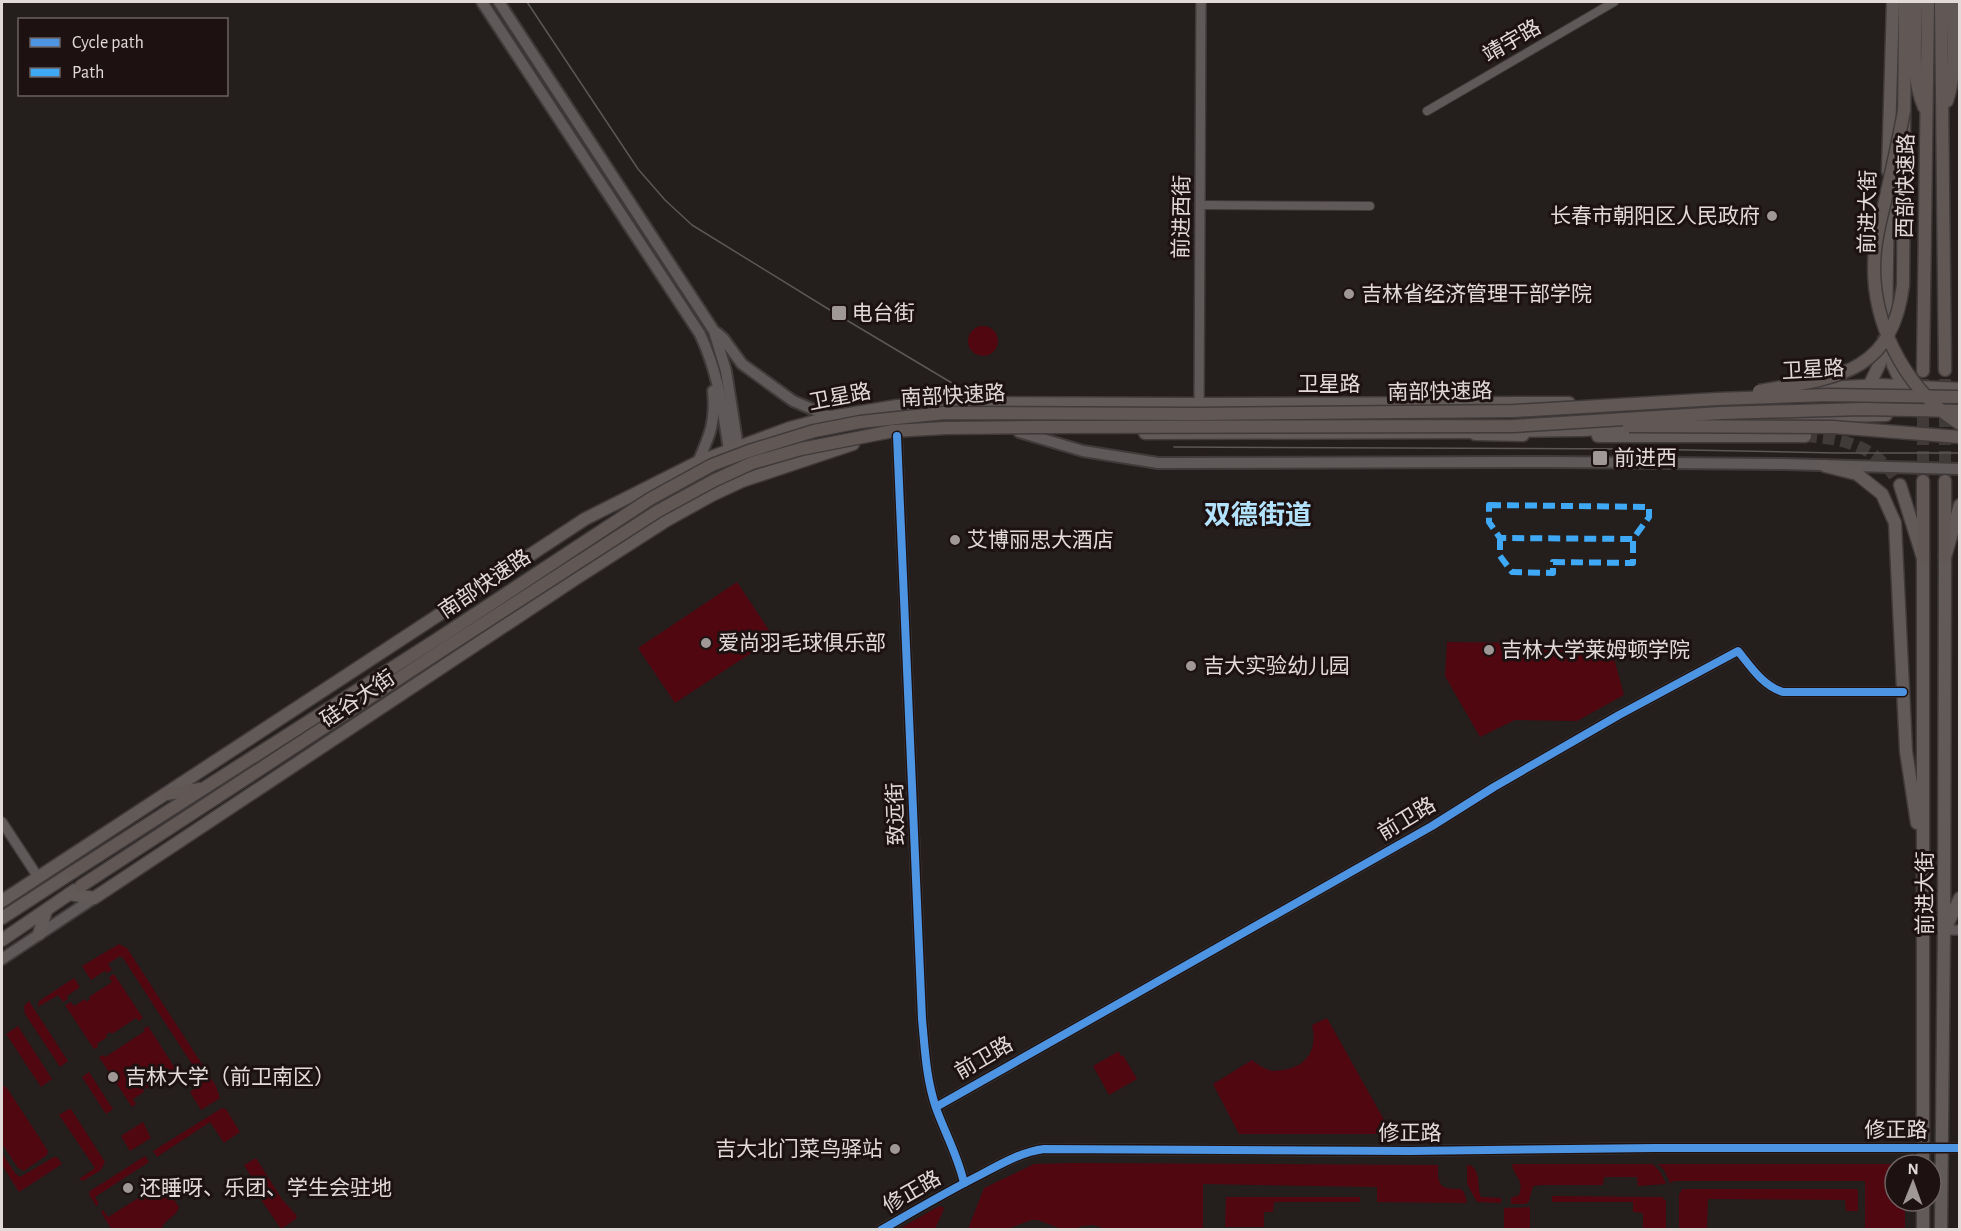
<svg xmlns="http://www.w3.org/2000/svg" width="1961" height="1231" viewBox="0 0 1961 1231" font-family="'Alegreya Sans','Noto Sans SC',sans-serif">
	<style>
		.green { fill: #500710 }
		.lines { fill: none; stroke-linecap: round; stroke-linejoin: round }
		.primary-tunnel { stroke: #403a39; stroke-width: 12; stroke-dasharray: 12 6; stroke-linecap: butt }
		.trunk-tunnel { stroke: #403a39; stroke-width: 12; stroke-dasharray: 12 6; stroke-linecap: butt }
		.minor-casing { stroke: #403a3a; stroke-width: 10 }
		.tertiary-casing { stroke: #403a3a; stroke-width: 12 }
		.secondary-casing { stroke: #403a3a; stroke-width: 14 }
		.primary-casing { stroke: #403a3a; stroke-width: 15 }
		.trunk-casing { stroke: #403a3a; stroke-width: 15 }
		.minor { stroke: #5f5a59; stroke-width: 8 }
		.tertiary { stroke: #5f5a59; stroke-width: 9 }
		.secondary { stroke: #5f5a59; stroke-width: 10 }
		.primary { stroke: #625a58; stroke-width: 12 }
		.trunk { stroke: #615856; stroke-width: 12 }
		.tram { stroke: #5b5756; stroke-width: 1.5 }
		.trunk-bridge-casing { stroke: #403a3a; stroke-width: 15; stroke-linecap: butt }
		.trunk-bridge { stroke: #615856; stroke-width: 12 }
		.quiet { stroke: #3fa9f5; stroke-width: 6; stroke-dasharray: 12 6; stroke-linecap: butt }
		.cycleway-casing { stroke: #1d1211; stroke-width: 11 }
		.cycleway { stroke: #4d94e3; stroke-width: 8 }
		.poi-dot { fill: #a09897; stroke: #1d1211; stroke-width: 2 }
		.labels { text-anchor: middle; dominant-baseline: central; stroke-width: 6; stroke-linejoin: round; paint-order: stroke }
		.street-label { font-size: 21px; fill: #e2dad9; stroke: #1d1211 }
		.poi-label { font-size: 21px; fill: #e2dad9; stroke: #1d1211; text-anchor: start }
		.district-label { font-size: 27px; font-weight: bold; fill: #b3e2fc; stroke: #1d1211 }
	</style>
	<rect width="100%" height="100%" fill="#241e1d"/>
	<g class="green">
		<circle cx="983" cy="341" r="15"/>
		<polygon points="737,582 774,638 675,703 638,648"/>
		<polygon points="1447,642 1610,644 1624,695 1577,721 1515,720 1480,737 1445,676"/>
		<polygon points="119,944 127,948 216,1086 220,1098 201,1110 190,1092 202,1083 201,1078 123,958 120,956 108,964 112,970 107,973 105,971 91,980 82,966"/>
		<polygon points="114,974 143,1018 139,1021 136,1018 112,1034 110,1032 106,1035 107,1037 97,1044 98,1047 94,1049 65,1005 71,1002 74,1006 85,999 87,1002 90,999 89,997 112,982 109,977"/>
		<polygon points="74,978 80,987 67,996 68,999 63,1002 58,995 38,1007 39,1001"/>
		<polygon points="29,1001 68,1061 60,1067 25,1014 24,1006"/>
		<path d="M1327,1018L1392,1134H1239L1213,1084L1252,1060C1257,1064 1263,1068 1269,1070C1273,1072 1278,1070 1283,1070C1307,1067 1318,1049 1312,1025Z"/>
		<polygon points="18,1026 52,1079 41,1087 6,1034"/>
		<polygon points="148,1026 180,1076 175,1079 172,1074 149,1089 147,1087 143,1090 144,1092 133,1099 136,1104 132,1107 99,1057 103,1055 105,1057 145,1031 143,1029"/>
		<polygon points="1119,1051 1120,1056 1123,1055 1137,1079 1109,1095 1093,1066"/>
		<polygon points="89,1072 113,1109 106,1114 82,1077"/>
		<polygon points="2,1085 7,1088 48,1151 47,1155 24,1171 18,1168 2,1144"/>
		<polygon points="222,1108 226,1109 240,1132 224,1143 210,1122 157,1157 153,1151"/>
		<polygon points="69,1109 71,1109 105,1162 101,1170 83,1181 79,1179 95,1168 59,1115"/>
		<polygon points="143,1122 151,1138 130,1151 121,1136"/>
		<polygon points="2,1153 15,1173 20,1177 54,1157 57,1157 62,1164 19,1192 2,1165"/>
		<polygon points="145,1156 149,1162 95,1197 99,1204 96,1206 89,1194 90,1191"/>
		<polygon points="256,1158 281,1198 297,1216 296,1219 281,1229 256,1192 260,1190 244,1165"/>
		<path d="M1074,1163L1438,1165C1438,1186 1439,1189 1461,1189L1464,1192L1467,1203L1377,1202V1187L1203,1184V1229L1110,1230L1093,1225L1082,1226L1075,1229L1064,1230L1038,1220H1031L1008,1229H968L984,1188L1034,1164Z"/>
		<path d="M1512,1164H1653L1661,1173L1666,1184L1638,1186L1637,1177H1604L1603,1185H1542L1533,1186L1529,1201L1526,1204H1511V1198L1519,1195C1525,1178 1513,1177 1512,1164Z"/>
		<polygon points="1658,1164 1900,1164 1902,1165 1895,1165 1895,1201 1905,1201 1905,1229 1865,1229 1865,1181 1674,1181 1670,1183 1664,1170"/>
		<path d="M1467,1165L1472,1166C1482,1177 1476,1184 1481,1197L1501,1198V1203L1477,1202L1467,1184Z"/>
		<path d="M162,1183L179,1207C176,1218 164,1219 162,1229H111L101,1212L103,1210L108,1217Z"/>
		<polygon points="1682,1189 1857,1189 1858,1191 1858,1211 1846,1211 1845,1200 1708,1199 1707,1229 1679,1229 1679,1195"/>
		<polygon points="1552,1196 1662,1197 1666,1201 1666,1229 1643,1229 1643,1213 1633,1212 1633,1202 1552,1202"/>
		<polygon points="1226,1197 1360,1197 1360,1202 1274,1202 1273,1212 1264,1212 1264,1227 1225,1227"/>
		<polygon points="939,1206 943,1207 944,1209 935,1229 905,1229 901,1228"/>
		<polygon points="1530,1207 1530,1229 1504,1229 1504,1208"/>
	</g>
	<g class="lines">
		<path class="primary-tunnel" d="M1805,436C1847,439 1877,446 1900,485"/>
		<g class="trunk-tunnel">
			<polyline points="1923,481 1923,371"/>
			<polyline points="1945,481 1945,370"/>
		</g>
		<g class="minor-casing">
			<g id="minor">
				<polyline points="1427,111 1614,2"/>
				<polyline points="1201,205 1370,206"/>
			</g>
		</g>
		<g class="tertiary-casing">
			<g id="tertiary">
				<polyline points="1199,409 1201,2"/>
				<path d="M897,436L922,1019C925,1050 926,1078 936,1108C945,1133 958,1156 964,1183"/>
				<polyline points="2,822 38,877"/>
				<polyline points="1944,930 1960,930"/>
				<path d="M936,1107L1432,826L1494,787L1619,715L1738,651C1751,667 1763,686 1783,692H1903"/>
				<path d="M881,1230C914,1211 946,1192 980,1175C1001,1164 1021,1152 1044,1149L1410,1151L1655,1148H1960"/>
			</g>
		</g>
		<g class="secondary-casing">
			<g id="secondary">
				<path d="M482,2L700,334C719,375 722,407 729,450L732,457"/>
				<polyline points="499,2 714,331 726,371 739,454"/>
				<polyline points="717,333 723,338 742,364 793,401 831,417"/>
				<polyline points="1019,432 1083,451 1158,463 1549,462 1784,464 1960,469"/>
				<path d="M698,462C710,435 716,421 713,391"/>
				<polyline points="2,959 94,898"/>
			</g>
		</g>
		<g class="primary-casing">
			<g id="primary">
				<polyline points="1888,171 1893,2"/>
				<polyline points="1886,324 1888,201"/>
				<polyline points="1888,342 1893,365 1906,393"/>
				<polyline points="1869,386 1880,363 1884,340"/>
				<polyline points="1787,390 1881,385 1960,389"/>
				<polyline points="1697,422 1731,419 1886,415"/>
				<polyline points="1514,431 1583,430 1638,426"/>
				<polyline points="1145,433 1482,432"/>
				<polyline points="1475,434 1523,435"/>
				<polyline points="1598,436 1805,436"/>
				<polyline points="1825,466 1857,474 1882,494 1895,523 1906,751 1917,823"/>
				<polyline points="1900,485 1923,558 1923,1165"/>
				<polyline points="69,894 94,898 575,579 667,520 712,495 742,481 853,444"/>
				<polyline points="2,901 585,519 698,462 790,428 831,417 897,406 950,403 1199,404 1569,403"/>
				<polyline points="2,918 73,872"/>
				<polyline points="1946,927 1960,898"/>
				<polyline points="39,934 46,911"/>
				<polyline points="2,940 75,890"/>
				<polyline points="1923,1230 1923,1201"/>
				<polyline points="1941,1230 1944,930 1945,557 1960,505"/>
			</g>
		</g>
		<g class="trunk-casing">
			<g id="trunk">
				<path d="M1916,2C1916,36 1910,75 1924,107"/>
				<polyline points="1941,2 1945,370"/>
				<path d="M1947,101C1957,71 1953,34 1952,2"/>
				<polyline points="1903,285 1905,2"/>
				<polyline points="1923,371 1928,2"/>
				<polyline points="1923,481 1923,558"/>
				<polyline points="1945,481 1945,557"/>
				<polyline points="166,794 200,789"/>
				<polyline points="73,872 439,638"/>
				<polyline points="81,886 444,649"/>
			</g>
		</g>
		<use href="#minor" class="minor"/>
		<use href="#tertiary" class="tertiary"/>
		<use href="#secondary" class="secondary"/>
		<use href="#primary" class="primary"/>
		<use href="#trunk" class="trunk"/>
		<g class="tram">
			<polyline points="527,2 638,169 665,200 692,225 838,315 962,389"/>
			<polyline points="1174,447 1636,449 1837,453 1960,453"/>
		</g>
		<g class="trunk-bridge-casing">
			<g id="trunk-bridge">
				<path d="M1904,111C1899,138 1893,165 1887,192C1883,211 1877,230 1875,250C1868,318 1903,388 1960,424"/>
				<path d="M1759,391C1833,378 1892,376 1903,285"/>
				<polyline points="1629,426 1833,427 1960,437"/>
				<polyline points="439,638 650,499 712,465 749,451 814,431 860,422 944,413 1195,414 1514,411 1717,399 1828,395 1960,397"/>
				<polyline points="444,649 658,511 713,481 752,463 801,449 893,431 945,428 1039,427 1513,426 1721,413 1863,409 1960,411"/>
			</g>
		</g>
		<use href="#trunk-bridge" class="trunk-bridge"/>
		<g class="quiet">
			<polygon points="1489,505 1649,507 1649,517 1633,539 1500,538 1489,522"/>
			<polyline points="1500,538 1500,556 1512,572 1553,573 1553,562 1633,563 1633,539"/>
		</g>
		<g class="cycleway-casing">
			<g id="cycleway">
				<path d="M897,436L922,1019C925,1050 926,1078 936,1108C945,1133 958,1156 964,1183"/>
				<path d="M936,1107L1432,826L1494,787L1619,715L1738,651C1751,667 1763,686 1783,692H1903"/>
				<path d="M881,1230C914,1211 946,1192 980,1175C1001,1164 1021,1152 1044,1149L1410,1151L1655,1148H1960"/>
			</g>
		</g>
		<use href="#cycleway" class="cycleway"/>
	</g>
	<g class="poi-dot">
		<circle cx="1772" cy="216" r="6"/>
		<circle cx="1349" cy="294" r="6"/>
		<rect x="831" y="305" width="16" height="16" rx="3"/>
		<rect x="1592" y="450" width="16" height="16" rx="3"/>
		<circle cx="955" cy="540" r="6"/>
		<circle cx="706" cy="643" r="6"/>
		<circle cx="1489" cy="650" r="6"/>
		<circle cx="1191" cy="666" r="6"/>
		<circle cx="113" cy="1077" r="6"/>
		<circle cx="895" cy="1149" r="6"/>
		<circle cx="128" cy="1188" r="6"/>
	</g>
	<g class="labels">
		<g class="street-label">
			<text transform="translate(1512 41) rotate(-30)">靖宇路</text>
			<text transform="translate(1906 186) rotate(-89)">西部快速路</text>
			<text transform="translate(1868 212) rotate(-89)">前进大街</text>
			<text transform="translate(1182 217) rotate(-89)">前进西街</text>
			<text transform="translate(1813 370) rotate(-3)">卫星路</text>
			<text x="1329" y="384">卫星路</text>
			<text transform="translate(1440 392) rotate(-1)">南部快速路</text>
			<text transform="translate(953 396) rotate(-3)">南部快速路</text>
			<text transform="translate(840 397) rotate(-11)">卫星路</text>
			<text transform="translate(485 584) rotate(-34)">南部快速路</text>
			<text transform="translate(358 699) rotate(-34)">硅谷大街</text>
			<text transform="translate(896 814) rotate(-92)">致远街</text>
			<text transform="translate(1407 819) rotate(-31)">前卫路</text>
			<text transform="translate(1925 893) rotate(-90)">前进大街</text>
			<text transform="translate(984 1058) rotate(-30)">前卫路</text>
			<text x="1896" y="1130">修正路</text>
			<text x="1410" y="1133">修正路</text>
			<text transform="translate(912 1192) rotate(-30)">修正路</text>
		</g>
		<g class="poi-label">
			<text x="1760" y="216" text-anchor="end">长春市朝阳区人民政府</text>
			<text x="1361" y="294">吉林省经济管理干部学院</text>
			<text x="852" y="313">电台街</text>
			<text x="1614" y="458">前进西</text>
			<text x="967" y="540">艾博丽思大酒店</text>
			<text x="718" y="643">爱尚羽毛球俱乐部</text>
			<text x="1501" y="650">吉林大学莱姆顿学院</text>
			<text x="1203" y="666">吉大实验幼儿园</text>
			<text x="125" y="1077">吉林大学（前卫南区）</text>
			<text x="883" y="1149" text-anchor="end">吉大北门菜鸟驿站</text>
			<text x="140" y="1188">还睡呀、乐团、学生会驻地</text>
		</g>
		<g class="district-label">
			<text x="1258" y="515">双德街道</text>
		</g>
	</g>
	<rect width="1961" height="1231" fill="none" stroke="#e2dad9" stroke-width="6"/>
	<rect x="18" y="18" width="210" height="78" fill="#1d1211" stroke="#6c6261" stroke-width="1.5"/>
	<rect x="30" y="38" width="30" height="9" fill="#4d94e3" stroke="#6c6261" stroke-width="1.5"/>
	<text x="72" y="48" font-size="18" fill="#e2dad9">Cycle path</text>
	<rect x="30" y="68" width="30" height="9" fill="#3fa9f5" stroke="#6c6261" stroke-width="1.5"/>
	<text x="72" y="78" font-size="18" fill="#e2dad9">Path</text>
	<g transform="translate(1913 1183) rotate(1)"><circle r="28" fill="#1d1211" stroke="#6c6261" stroke-width="1.5"/>
	<path d="M0-4.5L10 22L0 15L-10 22Z" fill="#a09897"/>
	<text y="-9" font-size="16" font-weight="bold" text-anchor="middle" fill="#e2dad9">N</text>
	</g>
</svg>
